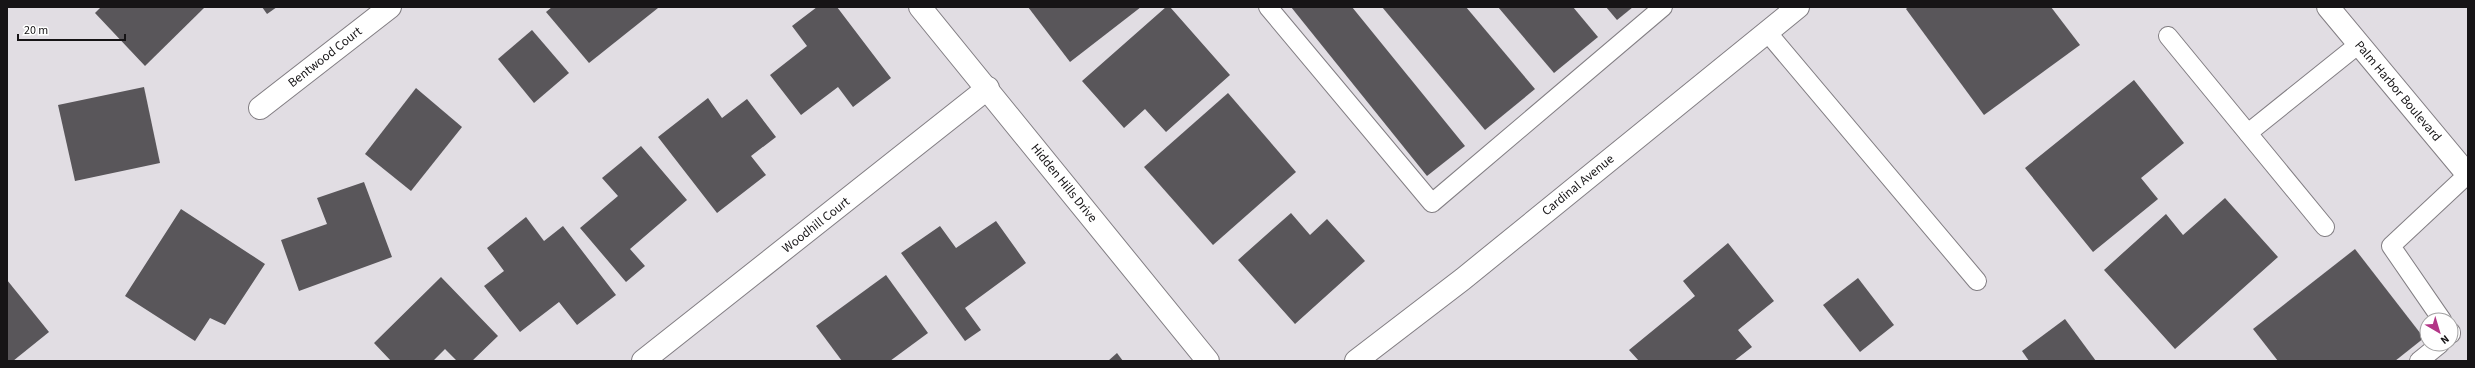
<svg xmlns="http://www.w3.org/2000/svg" width="2475" height="368" viewBox="0 0 2475 368" font-family="'Source Sans 3',sans-serif">
	<style>
		.building { fill: #59565a }
		.lines { fill: none; stroke-linecap: round; stroke-linejoin: round }
		.lane-casing { stroke: #827e83; stroke-width: 20 }
		.street-casing { stroke: #827e83; stroke-width: 24 }
		.secondary-casing { stroke: #827e83; stroke-width: 24 }
		.lane { stroke: #fff; stroke-width: 18 }
		.street { stroke: #fff; stroke-width: 22 }
		.secondary { stroke: #fff; stroke-width: 22 }
		.labels { text-anchor: middle; dominant-baseline: central; stroke-width: 4; stroke-linejoin: round; paint-order: stroke }
		.street-label { font-size: 13px; fill: #161416; stroke: #fff }
	</style>
	<rect width="100%" height="100%" fill="#e1dde3"/>
	<g class="building">
		<polygon points="101,7 205,7 145,66 95,13"/>
		<polygon points="262,7 277,7 267,14"/>
		<polygon points="552,7 657,7 658,8 589,63 546,12"/>
		<polygon points="817,7 837,7 891,78 853,107 838,87 801,115 770,75 807,46 792,26"/>
		<polygon points="1028,7 1141,7 1070,62"/>
		<polygon points="1166,7 1170,7 1230,75 1166,132 1145,109 1124,128 1082,81"/>
		<polygon points="1291,7 1352,7 1465,146 1427,176"/>
		<polygon points="1382,7 1466,7 1535,89 1485,130"/>
		<polygon points="1498,7 1573,7 1598,37 1554,73"/>
		<polygon points="1606,7 1633,7 1617,20"/>
		<polygon points="1908,7 2051,7 2080,45 1984,115 1906,9"/>
		<polygon points="532,30 569,73 534,103 498,59"/>
		<polygon points="2134,80 2184,143 2141,178 2158,199 2093,252 2025,168"/>
		<polygon points="144,87 160,163 75,181 58,105"/>
		<polygon points="416,88 462,127 411,191 365,154"/>
		<polygon points="1228,93 1296,172 1213,245 1144,167"/>
		<polygon points="708,98 722,118 747,99 776,137 751,156 766,175 717,213 658,137"/>
		<polygon points="641,146 687,200 630,249 645,266 626,282 580,228 618,196 602,178"/>
		<polygon points="364,182 392,257 299,291 281,240 327,224 317,198"/>
		<polygon points="2225,198 2278,257 2175,349 2104,270 2166,214 2183,235"/>
		<polygon points="181,209 265,264 225,325 210,318 195,341 125,296"/>
		<polygon points="1291,213 1310,235 1327,219 1365,261 1295,324 1238,260"/>
		<polygon points="526,217 544,241 563,226 616,295 577,325 559,302 520,332 484,286 504,271 487,248"/>
		<polygon points="996,221 1026,263 965,308 981,330 965,341 901,253 940,226 956,248"/>
		<polygon points="1728,243 1774,301 1738,330 1752,347 1734,361 1639,361 1629,350 1695,296 1683,281"/>
		<polygon points="2355,249 2424,338 2395,361 2278,361 2253,329"/>
		<polygon points="886,275 928,333 890,361 842,361 816,326"/>
		<polygon points="441,277 498,336 472,361 457,361 445,349 433,361 391,361 374,343"/>
		<polygon points="1858,278 1894,325 1860,352 1823,305"/>
		<polygon points="7,280 49,332 13,361 7,361"/>
		<polygon points="2065,319 2096,361 2029,361 2022,351"/>
		<polygon points="1117,353 1123,361 1108,361"/>
	</g>
	<g class="lines">
		<g class="lane-casing">
			<g id="lane">
				<polyline points="1268,7 1432,203 1663,7"/>
				<polyline points="1767,32 1977,281"/>
				<polyline points="2168,36 2325,227"/>
				<polyline points="2248,133 2359,44"/>
				<polyline points="2442,320 2391,246 2467,175"/>
				<polyline points="2451,332 2451,334"/>
				<polyline points="2419,361 2440,344"/>
			</g>
		</g>
		<g class="street-casing">
			<g id="street">
				<polyline points="920,7 1208,361"/>
				<polyline points="260,108 390,7"/>
				<polyline points="643,361 988,88"/>
				<polyline points="1356,361 1463,279 1798,7"/>
			</g>
		</g>
		<g class="secondary-casing">
			<polyline id="secondary" points="2328,7 2468,175"/>
		</g>
		<use href="#lane" class="lane"/>
		<use href="#street" class="street"/>
		<use href="#secondary" class="secondary"/>
	</g>
	<g class="labels">
		<g class="street-label">
			<text transform="translate(325 57) rotate(-38)">Bentwood Court</text>
			<text transform="translate(2398 91) rotate(50)">Palm Harbor Boulevard</text>
			<text transform="translate(1064 183) rotate(51)">Hidden Hills Drive</text>
			<text transform="translate(1578 185) rotate(-39)">Cardinal Avenue</text>
			<text transform="translate(816 225) rotate(-38)">Woodhill Court</text>
		</g>
	</g>
	<rect width="2475" height="368" fill="none" stroke="#161416" stroke-width="16"/>
	<g transform="translate(2439 332) rotate(142)"><circle r="19" fill="#ffffff" stroke="#a2a1a2"/>
	<path d="M0-3L7 15L0 10L-7 15Z" fill="#b33687"/>
	<text y="-6" font-size="11" font-weight="bold" text-anchor="middle" fill="#161416">N</text>
	</g>
	<path d="M18 34v6h107v-6" fill="none" stroke="#161416" stroke-width="2"/>
	<text x="24" y="34" font-size="12" fill="#161416" stroke="#ffffff" stroke-width="3" paint-order="stroke">20 m</text>
</svg>
